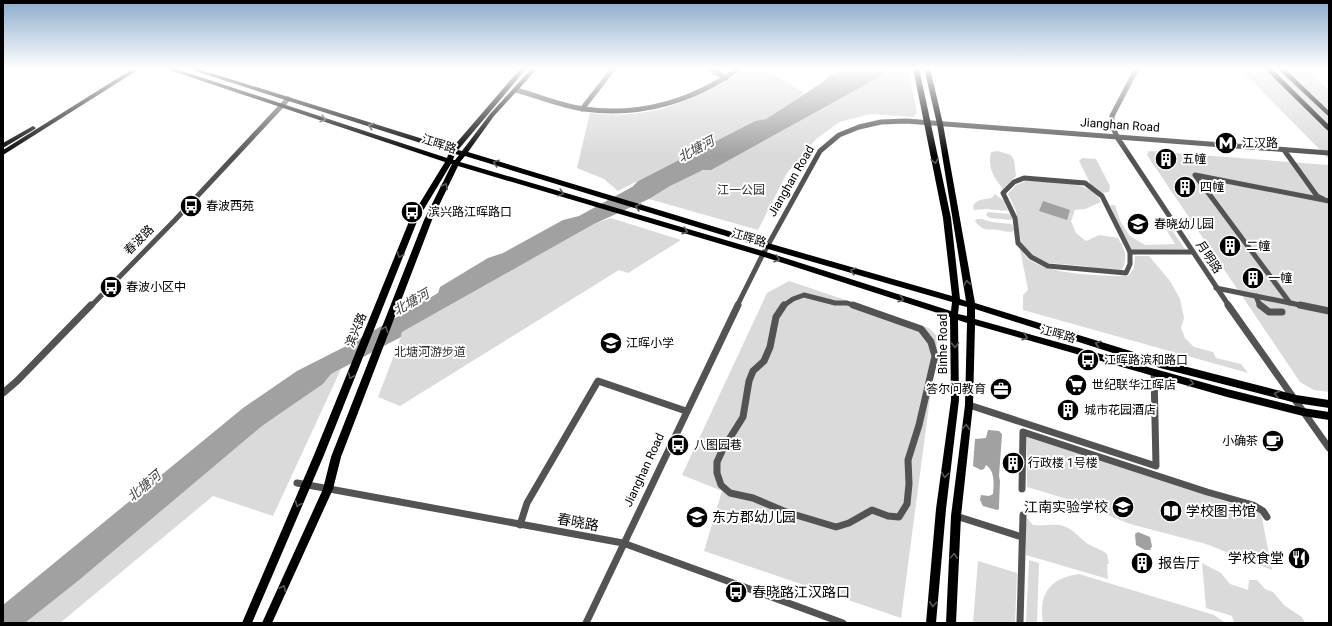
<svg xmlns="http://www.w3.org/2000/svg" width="1332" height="626" viewBox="0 0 1332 626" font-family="Roboto,'Noto Sans SC',sans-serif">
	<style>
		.green { fill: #dadada }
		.water { fill: #a1a1a1 }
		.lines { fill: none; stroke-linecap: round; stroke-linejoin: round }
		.highway-tunnel { stroke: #d9d9d9; stroke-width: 8; stroke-dasharray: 8 4; stroke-linecap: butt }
		.minor-far1 { stroke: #535353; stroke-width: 5 }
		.minor { stroke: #535353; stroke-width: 7 }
		.major { fill: #000; fill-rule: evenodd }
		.oneway { stroke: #595959 }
		.labels { text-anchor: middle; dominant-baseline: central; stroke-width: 4; stroke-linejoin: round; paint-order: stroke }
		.street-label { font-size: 12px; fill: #000; stroke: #fff }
		.poi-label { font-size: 12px; fill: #000; stroke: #fff; text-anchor: start }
		.park-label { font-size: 12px; fill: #313131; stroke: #fff }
		.water-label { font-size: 13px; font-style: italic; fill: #424242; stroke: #fff }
		.near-poi-label { font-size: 14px; fill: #000; stroke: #fff; text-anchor: start }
		.near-street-label { font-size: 14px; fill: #000; stroke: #fff }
	</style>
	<rect width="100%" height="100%" fill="#fff"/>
	<g class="green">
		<path d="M746,68H765L805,93L766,119L755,121L618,191L604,179L577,168L590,113C639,119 677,108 720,84C728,79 738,75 746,68Z"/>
		<path d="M892,68H908L917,113L913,117L870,114L840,122L816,139L787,173L758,230L649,199C665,189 692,170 711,169L872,81Z"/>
		<polygon points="1239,68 1305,68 1329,90 1329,159"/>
		<path d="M998,151L1011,155L1014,160L1016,176L1003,189C994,178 987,167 991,152Z"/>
		<polygon points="1149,151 1329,165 1329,392 1314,390 1300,382 1147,155"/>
		<polygon points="1082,158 1096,159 1110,186 1109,192 1102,193 1091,185 1079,161"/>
		<path d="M1026,181C1048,182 1092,179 1101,202L1085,209L1075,210L1071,221L1076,233L1086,241L1099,235L1118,238C1125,250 1128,256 1122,270L1100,269L1084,266L1048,263L1033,256L1021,243L1016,211L1008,194L1016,185Z"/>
		<path d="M995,194L1004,201L1008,211L986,209L974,210L973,206C976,199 985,199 992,198Z"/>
		<polygon points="1110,205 1115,205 1121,223 1130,236 1145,245 1175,244 1161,221 1165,220 1185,249 1132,250 1118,225"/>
		<polygon points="988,212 1010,214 1013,217 1011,220 990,218 986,215"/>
		<polygon points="611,218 681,240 628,273 619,270 400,406 378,397 401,337 402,332 594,224"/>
		<path d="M977,219H982L991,222L1012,224L1014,230L1012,232C1007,232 1003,231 999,230C986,228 985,233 975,221Z"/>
		<path d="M1020,249C1023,252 1025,256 1028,259C1050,275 1102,276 1128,276L1134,268L1135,256H1149L1170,281L1180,299L1184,318L1181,328L1185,338L1194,347L1213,352L1216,358L1241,364L1248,373L1023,310V295L1028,290Z"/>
		<polygon points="789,281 929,328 938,337 901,618 704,551 722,491 682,475 767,293"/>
		<polygon points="341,369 273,516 213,496 60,623 25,623 78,581 262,426 323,384 331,374"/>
		<polygon points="1027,437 1261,513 1272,570 1206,544 1130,524 1067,499 1027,487"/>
		<path d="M1026,517L1033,525C1042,526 1050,524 1060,525C1072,527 1079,538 1088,544C1095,548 1101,549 1107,554L1109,564H1107L1108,579L1026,555Z"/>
		<polygon points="1029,560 1039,563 1037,623 1026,623"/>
		<polygon points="978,561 1017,573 1015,623 973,623"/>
		<polygon points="1202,563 1221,573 1230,584 1248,590 1249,580 1257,580 1265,589 1273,592 1285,606 1302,617 1305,623 1234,623 1232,616 1206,608"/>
		<path d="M1079,574L1214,615L1225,623H1043C1038,594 1050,578 1079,574Z"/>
	</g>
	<g class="water">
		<polygon points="844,68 892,68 872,81 711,170 703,170 670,186 649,199 594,224 402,332 401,337 331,374 323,384 262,426 78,581 25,623 3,623 3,605 243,408 297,371 354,342 438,293 440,287 488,258 503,253 563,220 579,216 632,187 638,181 755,121 766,119 823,82 829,76"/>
		<polygon points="1043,201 1070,210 1067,220 1039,211"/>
		<path d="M988,430L999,431L1002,434L999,476L1000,481L999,506V509L997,510L983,506L980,500L981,495L989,496L993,494C994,484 995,471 986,465L984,469L981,470L973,466L975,439L986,438Z"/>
		<polygon points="1138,532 1150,537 1152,546 1150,550 1145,550 1136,545 1135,534"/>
	</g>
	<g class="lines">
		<g class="highway-tunnel">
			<polyline points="1258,68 1329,136"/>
			<polyline points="1294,68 1329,101"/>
		</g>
		<g class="minor-far1">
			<polyline points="708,68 726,78"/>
			<polyline points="1137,68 1112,116 1112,125 1117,137 1229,306"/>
			<path d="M516,90C538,96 561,106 584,109C640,117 694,101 739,68"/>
			<polyline points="582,109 614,68"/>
			<polyline points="1284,150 1317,196 1323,199"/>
			<polygon points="1024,178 1085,183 1102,196 1130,252 1130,264 1126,273 1048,266 1031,257 1018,243 1015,218 1003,193 1014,182"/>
			<polyline points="1130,252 1192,252"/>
			<polyline points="1216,288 1305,306"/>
			<polyline points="1256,296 1260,306"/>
			<polyline points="1290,303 1195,175 1329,201"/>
			<polyline points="91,306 175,220 288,99"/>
			<polyline points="737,306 763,254 820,151 839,135 859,127 881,122 906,121 1329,153"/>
			<polyline points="783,306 793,299 804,295 835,303 847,303 856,306"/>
		</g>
		<g class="minor">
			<polyline points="784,305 776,317 770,347 764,361 753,371 749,381 743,417 723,449 717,462 717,473 721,485 730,493 753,498 786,512 836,527 849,523 872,510 888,516 899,517 907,504 909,484 908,460 919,425 935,356 931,342 921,329 853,305"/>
			<polyline points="1228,305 1329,448"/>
			<polyline points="1260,305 1269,312 1282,312"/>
			<polyline points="1300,305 1329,311"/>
			<polyline points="3,393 17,381 91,305"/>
			<polyline points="969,405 1156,466 1154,373"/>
			<polyline points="297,483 623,543 843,623"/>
			<polyline points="1022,489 1023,432 1207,492 1253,505 1263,511 1267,517"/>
			<polyline points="956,516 1022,537"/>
			<polyline points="520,525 527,503 598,381 686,411"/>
			<polyline points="586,623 738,305"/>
			<polyline points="1020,623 1023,515"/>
		</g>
		<g class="major">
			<polygon points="134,68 141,68 3,155 3,150"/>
			<path d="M163,68H173L447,158L449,152L185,68H195L452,148L521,68H527L458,150L462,151L490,114L532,68H538L494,116L468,152L768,243L952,296L943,218L913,68H919L951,218L960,299L966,301L937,124L924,68H930L943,124L975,303L1160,360L1296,395L1329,400V408L1296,403L1160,368L975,309V319L1227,389L1303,408L1329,412V420L1303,416L1227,397L975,325L973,405L961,516L956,623H946L951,516L965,405L967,323L958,320L959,400L946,509L936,623H926L936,509L951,400L950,317L761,256L458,166L432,220L341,457L333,489L272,623H262L323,489L331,457L424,220L452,164H451L418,219L324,455L252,623H242L314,455L410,219L445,162ZM455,154L459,155L455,160H453ZM465,156L768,249L952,302L951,311L763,251L460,162ZM959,305L967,307V316L958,314Z"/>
			<polygon points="1264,68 1271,68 1329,125 1329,131 1327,130"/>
			<polygon points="1277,68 1284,68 1329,111 1329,116 1327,115"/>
			<polygon points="33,126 36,128 35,129 3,148 3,143"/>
		</g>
	</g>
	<defs><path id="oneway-chevron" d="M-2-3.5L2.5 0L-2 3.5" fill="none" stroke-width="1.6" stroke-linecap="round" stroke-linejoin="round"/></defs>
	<g class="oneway">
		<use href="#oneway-chevron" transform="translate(323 119) rotate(18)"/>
		<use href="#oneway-chevron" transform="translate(371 126) rotate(-163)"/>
		<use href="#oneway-chevron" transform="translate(935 161) rotate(78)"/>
		<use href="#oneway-chevron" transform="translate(496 163) rotate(-162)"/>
		<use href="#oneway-chevron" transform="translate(445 186) rotate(-63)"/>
		<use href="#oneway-chevron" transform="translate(561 193) rotate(17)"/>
		<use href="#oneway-chevron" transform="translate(638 207) rotate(-163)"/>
		<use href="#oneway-chevron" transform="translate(685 231) rotate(17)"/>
		<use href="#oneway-chevron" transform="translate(400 255) rotate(112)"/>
		<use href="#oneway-chevron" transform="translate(777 259) rotate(18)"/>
		<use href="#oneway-chevron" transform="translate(853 271) rotate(-164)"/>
		<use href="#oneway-chevron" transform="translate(967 283) rotate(-100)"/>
		<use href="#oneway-chevron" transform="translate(901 299) rotate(18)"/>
		<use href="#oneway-chevron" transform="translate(385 329) rotate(-69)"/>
		<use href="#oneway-chevron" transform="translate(1025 337) rotate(16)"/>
		<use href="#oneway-chevron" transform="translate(1098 344) rotate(-163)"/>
		<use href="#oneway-chevron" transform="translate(955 345) rotate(89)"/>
		<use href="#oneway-chevron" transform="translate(351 376) rotate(112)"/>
		<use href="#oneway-chevron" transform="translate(1191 383) rotate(15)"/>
		<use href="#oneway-chevron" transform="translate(1277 394) rotate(-166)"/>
		<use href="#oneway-chevron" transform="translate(966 427) rotate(-84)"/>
		<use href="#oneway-chevron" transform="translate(945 475) rotate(97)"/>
		<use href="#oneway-chevron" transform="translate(298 504) rotate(113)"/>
		<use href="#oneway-chevron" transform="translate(954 556) rotate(-87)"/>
		<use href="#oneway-chevron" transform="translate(283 588) rotate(-65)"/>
		<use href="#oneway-chevron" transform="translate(933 604) rotate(95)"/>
	</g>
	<linearGradient id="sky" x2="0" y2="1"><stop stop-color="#8baccc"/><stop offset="0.44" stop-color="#fff"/><stop offset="1" stop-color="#fff" stop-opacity="0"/></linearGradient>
	<rect width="1332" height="156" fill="url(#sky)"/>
	<defs>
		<g id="metro-disc" transform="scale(1.15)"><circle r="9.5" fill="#000" stroke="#fff"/><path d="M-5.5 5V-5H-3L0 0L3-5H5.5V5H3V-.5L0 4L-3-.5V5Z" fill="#fff"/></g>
		<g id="building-disc" transform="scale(1.15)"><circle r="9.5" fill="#000" stroke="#fff"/><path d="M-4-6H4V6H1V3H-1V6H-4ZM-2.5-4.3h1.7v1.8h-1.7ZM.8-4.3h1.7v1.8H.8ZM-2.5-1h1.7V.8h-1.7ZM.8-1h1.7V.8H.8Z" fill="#fff"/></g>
		<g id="bus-disc" transform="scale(1.15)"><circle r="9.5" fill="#000" stroke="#fff"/><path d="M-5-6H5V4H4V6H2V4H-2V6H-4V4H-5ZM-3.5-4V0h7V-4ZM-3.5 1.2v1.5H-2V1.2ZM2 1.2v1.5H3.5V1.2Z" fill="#fff"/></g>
		<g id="school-disc" transform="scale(1.15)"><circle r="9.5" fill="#000" stroke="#fff"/><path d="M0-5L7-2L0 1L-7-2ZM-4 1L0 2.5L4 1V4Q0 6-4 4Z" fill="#fff"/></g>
		<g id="supermarket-disc" transform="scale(1.15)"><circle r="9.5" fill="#000" stroke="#fff"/><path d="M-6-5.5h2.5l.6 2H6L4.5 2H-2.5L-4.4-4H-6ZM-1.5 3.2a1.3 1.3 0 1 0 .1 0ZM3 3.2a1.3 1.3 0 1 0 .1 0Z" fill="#fff"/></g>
		<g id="office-disc" transform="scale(1.15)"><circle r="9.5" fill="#000" stroke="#fff"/><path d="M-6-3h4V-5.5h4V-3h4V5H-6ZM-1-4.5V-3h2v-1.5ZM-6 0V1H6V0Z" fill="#fff"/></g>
		<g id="cafe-disc" transform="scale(1.15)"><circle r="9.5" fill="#000" stroke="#fff"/><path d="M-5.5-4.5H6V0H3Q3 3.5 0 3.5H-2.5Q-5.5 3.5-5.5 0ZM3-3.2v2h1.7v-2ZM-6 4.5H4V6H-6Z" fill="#fff"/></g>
		<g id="library-disc" transform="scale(1.15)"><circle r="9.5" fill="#000" stroke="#fff"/><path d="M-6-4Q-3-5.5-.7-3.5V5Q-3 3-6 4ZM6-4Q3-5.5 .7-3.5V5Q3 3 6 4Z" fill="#fff"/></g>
		<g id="restaurant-disc" transform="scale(1.15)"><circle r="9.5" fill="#000" stroke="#fff"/><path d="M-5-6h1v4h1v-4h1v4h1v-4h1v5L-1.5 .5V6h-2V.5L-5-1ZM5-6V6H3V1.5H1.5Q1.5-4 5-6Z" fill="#fff"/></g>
	</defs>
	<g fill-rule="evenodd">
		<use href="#metro-disc" x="1226" y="143"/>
		<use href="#building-disc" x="1166" y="159"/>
		<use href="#building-disc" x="1185" y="187"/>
		<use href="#bus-disc" x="191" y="206"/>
		<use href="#bus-disc" x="412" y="212"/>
		<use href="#school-disc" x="1138" y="224"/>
		<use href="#building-disc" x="1230" y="246"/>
		<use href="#building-disc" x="1253" y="278"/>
		<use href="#bus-disc" x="111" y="287"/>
		<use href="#school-disc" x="611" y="343"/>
		<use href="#bus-disc" x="1088" y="360"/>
		<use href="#supermarket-disc" x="1076" y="385"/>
		<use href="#office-disc" x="1001" y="389"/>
		<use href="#building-disc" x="1068" y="410"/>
		<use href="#cafe-disc" x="1273" y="441"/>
		<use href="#bus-disc" x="678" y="445"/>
		<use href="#building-disc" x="1013" y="463"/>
		<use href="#school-disc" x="1123" y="507"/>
		<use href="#library-disc" x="1171" y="511"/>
		<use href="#school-disc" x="697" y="517"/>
		<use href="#restaurant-disc" x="1299" y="558"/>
		<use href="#building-disc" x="1142" y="563"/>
		<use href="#bus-disc" x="736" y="592"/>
	</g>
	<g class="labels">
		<g class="street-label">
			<text transform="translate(1120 125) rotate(4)">Jianghan Road</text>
			<text transform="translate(439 144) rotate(18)">江晖路</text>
			<text transform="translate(791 181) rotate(-60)">Jianghan Road</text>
			<text transform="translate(749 238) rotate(17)">江晖路</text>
			<text transform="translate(139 240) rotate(-45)">春波路</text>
			<text transform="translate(1209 257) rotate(57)">月明路</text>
			<text transform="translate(356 330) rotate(-68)">滨兴路</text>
			<text transform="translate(1058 334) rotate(16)">江晖路</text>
			<text transform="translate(943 344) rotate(-90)">Binhe Road</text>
			<text transform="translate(644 470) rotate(-65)">Jianghan Road</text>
		</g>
		<g class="poi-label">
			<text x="1242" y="143">江汉路</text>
			<text x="1182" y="159">五幢</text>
			<text x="1200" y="187">四幢</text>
			<text x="206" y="206">春波西苑</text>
			<text x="428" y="212">滨兴路江晖路口</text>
			<text x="1154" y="224">春晓幼儿园</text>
			<text x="1246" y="246">二幢</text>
			<text x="1268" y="278">一幢</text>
			<text x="126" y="287">春波小区中</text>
			<text x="626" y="343">江晖小学</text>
			<text x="1104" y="360">江晖路滨和路口</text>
			<text x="1092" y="385">世纪联华江晖店</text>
			<text x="986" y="389" text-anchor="end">答尔问教育</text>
			<text x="1084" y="410">城市花园酒店</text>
			<text x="1258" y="441" text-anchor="end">小确茶</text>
			<text x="694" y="445">八图园巷</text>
			<text x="1028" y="463">行政楼 1号楼</text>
		</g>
		<g class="park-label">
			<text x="741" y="190">江一公园</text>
			<text x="430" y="352">北塘河游步道</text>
		</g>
		<g class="water-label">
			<text transform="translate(696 149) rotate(-28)">北塘河</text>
			<text transform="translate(411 302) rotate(-29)">北塘河</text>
			<text transform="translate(144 486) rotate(-40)">北塘河</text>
		</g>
		<g class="near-poi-label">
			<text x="1108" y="507" text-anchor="end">江南实验学校</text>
			<text x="1186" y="511">学校图书馆</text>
			<text x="712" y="517">东方郡幼儿园</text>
			<text x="1284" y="558" text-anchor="end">学校食堂</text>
			<text x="1158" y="563">报告厅</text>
			<text x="752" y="592">春晓路江汉路口</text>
		</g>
		<g class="near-street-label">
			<text transform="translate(578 522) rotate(10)">春晓路</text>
		</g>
	</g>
	<rect width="1332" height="626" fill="none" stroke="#000000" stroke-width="8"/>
</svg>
